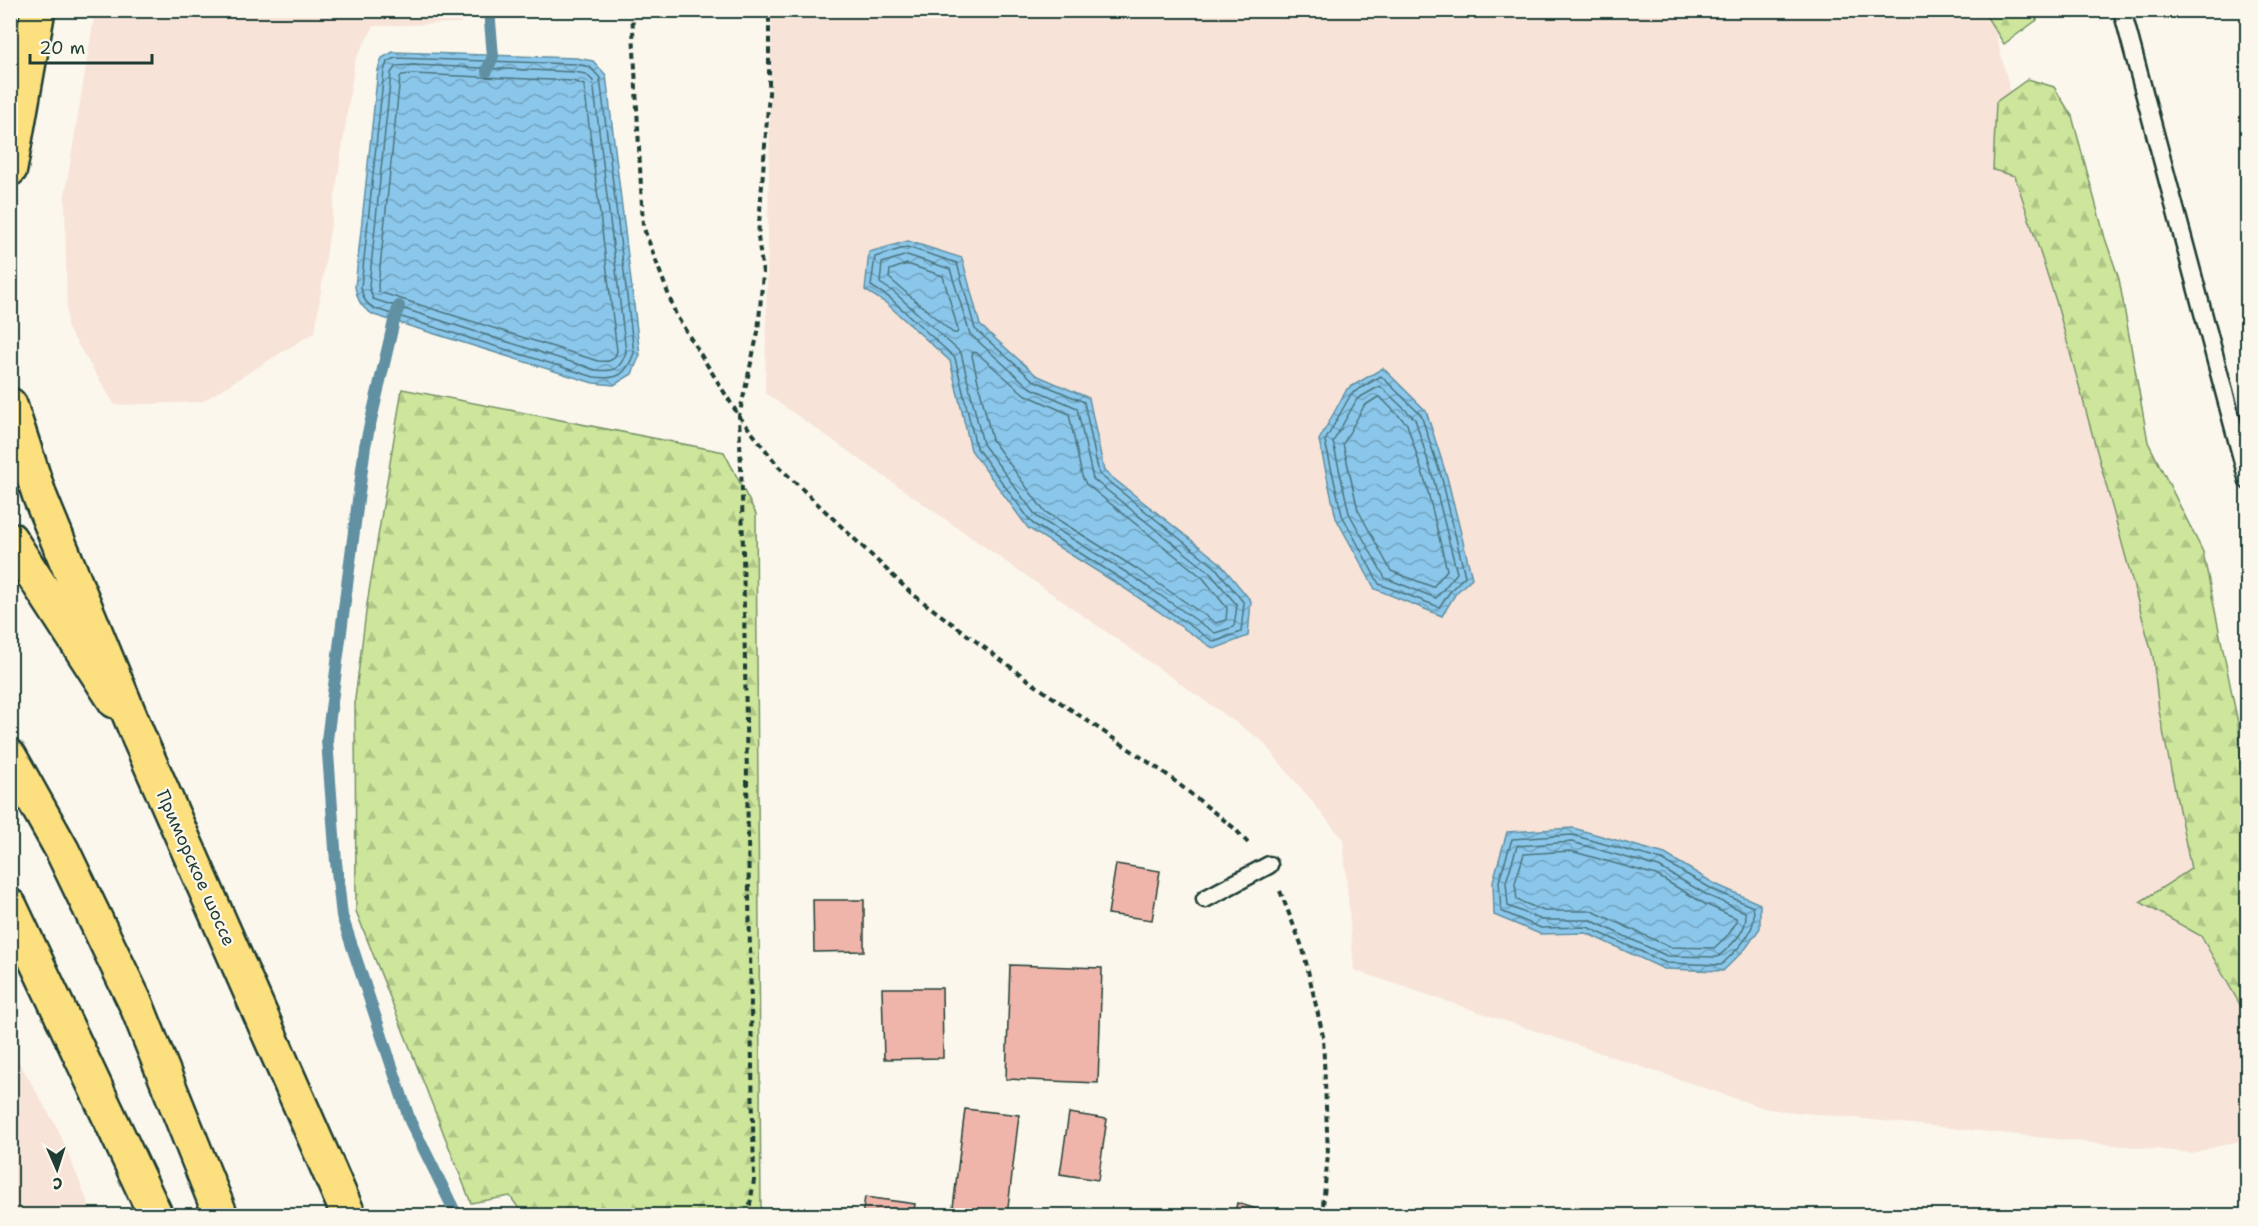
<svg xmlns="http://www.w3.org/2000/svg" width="2258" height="1226" viewBox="0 0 2258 1226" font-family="'Shantell Sans',sans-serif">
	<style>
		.built { fill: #f7e3d8 }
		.forest { fill: url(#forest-firs); stroke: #769268; stroke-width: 1.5 }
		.water { fill: url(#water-waves); stroke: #6090a2; stroke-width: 1.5 }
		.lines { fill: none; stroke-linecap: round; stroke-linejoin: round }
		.shore { stroke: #4a747d; stroke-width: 1.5 }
		.stream { stroke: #6090a2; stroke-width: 12 }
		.building { fill: #efb5aa; stroke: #1f3d34; stroke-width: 1.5 }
		.lane-casing { stroke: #1f3d34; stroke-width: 21 }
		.primary-casing { stroke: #1f3d34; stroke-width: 38 }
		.highway-casing { stroke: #1f3d34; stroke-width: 38 }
		.path { stroke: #1f3d34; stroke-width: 4; stroke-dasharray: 6 4.5; stroke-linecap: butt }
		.lane { stroke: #fbf7ec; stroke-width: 16 }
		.primary { stroke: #fce080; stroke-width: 33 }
		.highway { stroke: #fce080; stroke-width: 33 }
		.labels { text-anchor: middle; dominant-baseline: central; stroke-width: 4.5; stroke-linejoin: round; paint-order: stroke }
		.street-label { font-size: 18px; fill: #1f3d34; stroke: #fbf7ec }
	</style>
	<defs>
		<pattern id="forest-firs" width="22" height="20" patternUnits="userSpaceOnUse" patternTransform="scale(1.5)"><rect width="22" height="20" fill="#cde69c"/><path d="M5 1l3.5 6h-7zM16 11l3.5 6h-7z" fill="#b0c687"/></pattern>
		<pattern id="water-waves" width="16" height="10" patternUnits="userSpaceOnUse" patternTransform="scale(1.5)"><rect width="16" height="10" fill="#8bc7eb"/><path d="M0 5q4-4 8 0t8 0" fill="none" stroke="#71a3bf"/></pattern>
	</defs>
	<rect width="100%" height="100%" fill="#fbf7ec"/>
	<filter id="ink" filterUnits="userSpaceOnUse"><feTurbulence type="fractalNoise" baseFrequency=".0167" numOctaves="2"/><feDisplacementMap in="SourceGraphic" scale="12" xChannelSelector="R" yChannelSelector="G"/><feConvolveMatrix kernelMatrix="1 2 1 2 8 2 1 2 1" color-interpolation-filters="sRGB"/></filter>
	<g filter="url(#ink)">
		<g class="built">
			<polygon points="95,11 460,11 461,23 374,26 355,60 315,332 201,402 115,405 67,327 65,195"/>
			<polygon points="772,11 1990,11 2247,1036 2247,1139 2192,1153 1767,1109 1354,970 1343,839 1261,740 765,393"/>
			<polygon points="10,1047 58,1129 93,1215 11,1215"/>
		</g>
		<g class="forest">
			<polygon points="1983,11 2034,11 2037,20 2004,44"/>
			<polygon points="2028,79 2054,87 2072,116 2105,238 2119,279 2148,442 2203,552 2238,723 2246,813 2242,1008 2201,936 2140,902 2191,869 2159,711 2153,657 2056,301 2015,176 1993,170 1996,102"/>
			<polygon points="402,389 724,452 756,514 761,1215 524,1216 510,1196 471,1203 356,911 355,699 367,604"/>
		</g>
		<g class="water">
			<path d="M393,52L576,58L593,61L606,75L640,355L632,374L614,385L593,383L374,315C361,308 358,301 355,287L378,70L382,58Z"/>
			<polygon points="908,241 962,258 980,325 1036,375 1089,398 1104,471 1219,562 1251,601 1248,636 1214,649 1124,588 1028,528 971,450 950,361 886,303 865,290 869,252"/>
			<polygon points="1383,368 1426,411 1447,477 1472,578 1456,593 1442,616 1375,589 1336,518 1319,440 1347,389"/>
			<polygon points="1573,828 1665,854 1715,884 1760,904 1760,928 1746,948 1723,971 1664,969 1586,933 1540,934 1494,915 1493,881 1507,832"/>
		</g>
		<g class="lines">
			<g class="shore">
				<path d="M395,58L575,64L590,67L600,78L634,353C626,376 617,380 594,377L376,309C365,304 363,298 361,287L384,71L387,62Z"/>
				<path d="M413,65L574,72L586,74L593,81L626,352C620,370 614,372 596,370L373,299L369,286L391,73L396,66Z"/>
				<path d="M413,74L573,81L584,85L617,351C614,362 608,362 598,361L379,292L378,286L400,77L402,75Z"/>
				<polygon points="907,247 957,263 975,329 1033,380 1084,402 1099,474 1215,567 1244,603 1241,632 1214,642 1128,583 1032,523 976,447 955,358 890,298 871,286 875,257"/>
				<polygon points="907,255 950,269 970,334 1029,387 1077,408 1093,479 1209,572 1237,605 1234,627 1215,633 1132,576 1037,517 983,444 961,353 895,293 880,283 882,263"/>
				<polygon points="907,264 943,276 958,330 957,333 953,333 889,278 890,270"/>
				<polygon points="973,352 977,353 1024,394 1069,414 1082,476 1086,484 1203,578 1227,608 1226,620 1216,623 1137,569 1044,511 992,440 972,356"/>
				<polygon points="1381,376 1421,415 1442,479 1465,576 1452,589 1439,607 1379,584 1342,515 1325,441 1351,394"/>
				<polygon points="1380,386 1415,419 1434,481 1457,573 1436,598 1385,578 1349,513 1333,442 1357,399"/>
				<polygon points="1378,397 1381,398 1407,424 1426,484 1447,570 1433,587 1391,571 1358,510 1343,444 1364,406"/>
				<path d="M1572,835L1662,860L1712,889L1753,907C1759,931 1737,950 1721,965L1666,963L1587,927L1541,928L1501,911L1499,881L1512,839Z"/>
				<path d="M1572,842L1659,867L1709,896L1745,912C1750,930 1730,946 1718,957L1667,956L1590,920H1542L1508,906L1506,882L1517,846Z"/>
				<polygon points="1571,851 1656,875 1705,904 1736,918 1737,921 1729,934 1714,948 1670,947 1592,911 1544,911 1517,900 1515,883 1524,854"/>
			</g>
			<g class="stream">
				<polyline points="487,71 493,56 489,10"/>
				<polyline points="399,306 394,321 365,446 327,740 336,862 342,916 410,1121 457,1216"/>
			</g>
		</g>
		<g class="building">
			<polygon points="1116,864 1160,871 1152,920 1108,914"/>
			<polygon points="813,900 864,900 864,951 814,952"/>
			<polygon points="1010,965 1102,968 1098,1083 1006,1079"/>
			<polygon points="882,988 942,988 943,1058 884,1059"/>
			<polygon points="965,1109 1019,1115 1007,1216 952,1216"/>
			<polygon points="1069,1113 1107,1119 1098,1180 1060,1174"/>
			<polygon points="865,1197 915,1204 913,1216 862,1216"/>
			<polygon points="1237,1203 1280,1216 1234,1216"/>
		</g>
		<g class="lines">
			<g class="lane-casing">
				<g id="lane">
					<polyline points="2122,10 2248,481"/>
					<polyline points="1205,899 1269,865"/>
				</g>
			</g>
			<g class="primary-casing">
				<g id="primary">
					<polyline points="10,539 115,701"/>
					<polyline points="10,757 62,850 136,1004 221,1216"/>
				</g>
			</g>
			<g class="highway-casing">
				<g id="highway">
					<polyline points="10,169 38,10"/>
					<polyline points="10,405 40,497 139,738 349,1216"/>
					<polyline points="10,906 156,1216"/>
				</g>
			</g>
			<g class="path">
				<polyline points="632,10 643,226 676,315 739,416 779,467 911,593 1039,688 1166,774 1234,828 1248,843"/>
				<polyline points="1280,891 1303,949 1323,1036 1328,1154 1322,1216"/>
				<polyline points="748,1216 754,1180 742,493 739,416 758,332 763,273 758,237 769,93 769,10"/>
			</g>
			<use href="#lane" class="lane"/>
			<use href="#primary" class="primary"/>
			<use href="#highway" class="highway"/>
		</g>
	</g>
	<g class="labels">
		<g class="street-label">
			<text transform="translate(196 868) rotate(66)">Приморское шоссе</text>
		</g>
	</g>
	<rect width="2258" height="1226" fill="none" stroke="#fbf7ec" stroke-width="36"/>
	<rect x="18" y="18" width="2222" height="1190" fill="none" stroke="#1f3d34" stroke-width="2" filter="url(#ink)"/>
	<g transform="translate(57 1169) rotate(177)" stroke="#fbf7ec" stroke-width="4.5" paint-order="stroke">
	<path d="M0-4.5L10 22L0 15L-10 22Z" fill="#1f3d34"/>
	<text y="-9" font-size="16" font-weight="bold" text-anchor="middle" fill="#1f3d34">С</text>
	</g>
	<path d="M30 54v9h122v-9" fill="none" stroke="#1f3d34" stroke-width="3"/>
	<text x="39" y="54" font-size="18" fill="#1f3d34" stroke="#fbf7ec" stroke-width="4.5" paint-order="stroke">20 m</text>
</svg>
